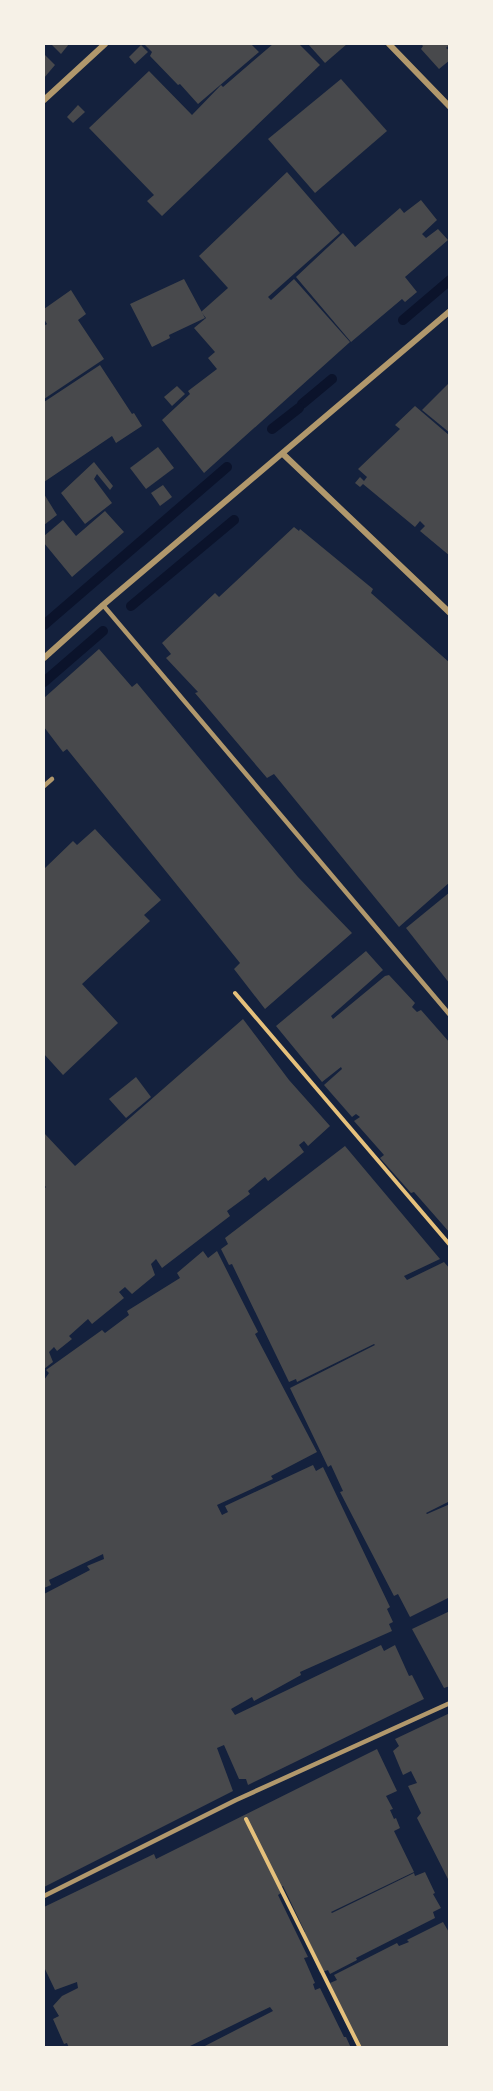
<svg xmlns="http://www.w3.org/2000/svg" width="493" height="2091" viewBox="0 0 493 2091" font-family="Inter,sans-serif">
	<style>
		.lines { fill: none; stroke-linecap: round; stroke-linejoin: round }
		.stream { stroke: #0b132b; stroke-width: 10 }
		.building { fill: #48494c }
		.path { stroke: #e5c07b; stroke-width: 4 }
		.service { stroke: #b1986c; stroke-width: 4.5 }
		.minor { stroke: #b1986c; stroke-width: 6 }
	</style>
	<rect width="100%" height="100%" fill="#14213d"/>
	<g class="lines">
		<g class="stream">
			<polyline points="403,320 450,280"/>
			<polyline points="302,404 332,379"/>
			<polyline points="272,429 299,408"/>
			<polyline points="131,606 234,520"/>
			<polyline points="44,625 227,467"/>
			<polyline points="44,682 103,631"/>
		</g>
	</g>
	<g class="building">
		<polygon points="51,44 69,44 61,54"/>
		<polygon points="144,44 251,44 259,52 198,104 180,84 178,85 150,56 152,52"/>
		<polygon points="273,44 299,44 320,65 162,216 147,201 154,195 89,128 149,71 192,115 221,85 223,87"/>
		<polygon points="308,44 347,44 325,63"/>
		<polygon points="421,44 450,44 446,48 450,51 450,60 439,69 421,49 423,46"/>
		<polygon points="141,45 148,52 135,64 129,57"/>
		<polygon points="44,54 55,65 44,78"/>
		<polygon points="341,79 387,131 315,193 268,139"/>
		<polygon points="78,105 85,112 73,123 67,117"/>
		<polygon points="287,172 340,233 268,297 271,300 294,279 350,342 204,473 162,420 190,394 188,391 217,369 208,358 215,352 194,328 206,318 201,312 228,288 199,256"/>
		<polygon points="421,200 437,220 422,234 426,238 438,229 448,240 405,277 417,292 405,302 402,299 351,342 296,277 343,233 355,247 400,208 404,213"/>
		<polygon points="184,279 205,318 169,335 170,338 152,347 130,304"/>
		<polygon points="71,290 86,314 78,320 104,359 44,399 44,326 47,324 44,319 44,309"/>
		<polygon points="100,365 132,414 134,413 142,426 116,443 112,436 44,482 44,402"/>
		<polygon points="450,382 450,433 422,410"/>
		<polygon points="177,386 185,394 172,406 164,397"/>
		<polygon points="415,406 450,436 450,556 420,531 425,526 420,521 415,527 363,484 360,487 355,483 360,477 364,481 367,477 358,469 400,429 395,425"/>
		<polygon points="158,447 174,468 146,489 130,468"/>
		<polygon points="94,462 113,486 110,490 97,474 94,479 112,503 85,524 61,493"/>
		<polygon points="163,485 172,497 160,506 151,493"/>
		<polygon points="44,494 57,515 44,525"/>
		<polygon points="105,511 124,532 72,577 44,543 44,536 63,520 76,536"/>
		<polygon points="294,527 299,531 300,529 373,589 371,593 450,663 450,882 399,927 274,774 267,778 195,693 198,692 166,658 171,654 162,643 215,593 219,597"/>
		<polygon points="99,649 132,687 137,683 298,877 352,933 265,1009 234,969 240,963 67,749 63,752 44,727 44,698"/>
		<polygon points="95,829 161,900 144,915 150,921 82,984 118,1023 63,1075 44,1054 44,869 73,841 77,845"/>
		<polygon points="450,892 450,984 406,928"/>
		<polygon points="366,951 383,970 331,1016 333,1019 385,976 389,975 415,1003 412,1007 417,1012 421,1010 450,1043 450,1233 414,1192 411,1193 380,1158 384,1155 354,1121 360,1117 356,1114 352,1117 324,1085 342,1069 341,1067 322,1082 276,1026"/>
		<polygon points="243,1019 289,1080 330,1126 308,1146 304,1141 299,1145 304,1152 268,1181 265,1177 248,1191 250,1194 227,1211 230,1216 162,1268 156,1259 151,1264 155,1275 132,1294 125,1287 119,1292 124,1298 92,1324 88,1319 69,1336 72,1339 57,1351 54,1347 49,1352 53,1362 44,1369 44,1189 46,1187 44,1185 44,1133 75,1166"/>
		<polygon points="136,1077 151,1097 126,1118 109,1099"/>
		<polygon points="345,1146 440,1259 404,1276 407,1280 444,1262 450,1269 450,1501 426,1513 427,1514 450,1504 450,1597 410,1617 398,1594 394,1596 340,1492 343,1491 331,1465 328,1467 290,1388 375,1345 374,1344 297,1382 296,1379 289,1382 232,1264 229,1265 221,1249 228,1244 225,1238"/>
		<polygon points="203,1251 208,1258 217,1251 258,1332 255,1334 317,1452 271,1476 273,1479 217,1505 222,1515 228,1512 225,1506 313,1465 316,1471 323,1467 390,1607 387,1609 393,1622 389,1624 392,1631 300,1672 301,1675 254,1701 252,1697 231,1709 235,1715 381,1645 384,1651 395,1645 409,1676 412,1675 424,1699 248,1785 246,1779 239,1779 224,1745 217,1748 233,1791 44,1887 44,1594 90,1570 87,1566 104,1559 103,1554 49,1580 51,1585 44,1588 44,1380 49,1373 46,1370 102,1330 105,1333 129,1315 127,1311 180,1278 177,1273"/>
		<polygon points="450,1611 450,1686 444,1688 412,1629"/>
		<polygon points="450,1713 450,1883 417,1818 421,1813 408,1786 417,1783 411,1771 403,1775 393,1751 399,1746 395,1739"/>
		<polygon points="377,1749 397,1791 386,1796 393,1809 390,1810 394,1819 396,1818 400,1828 394,1831 414,1872 331,1912 332,1913 414,1873 415,1876 425,1872 435,1893 433,1894 441,1908 433,1912 435,1918 356,1958 357,1960 330,1974 328,1970 320,1973 302,1933 305,1932 283,1886 279,1888 281,1893 278,1895 308,1957 304,1958 315,1983 313,1984 315,1990 320,1988 344,2037 346,2037 351,2048 201,2048 273,2011 270,2007 186,2048 69,2048 67,2043 64,2044 53,2019 59,2016 53,2006 62,1996 78,1988 77,1982 55,1990 44,1967 45,1965 44,1961 44,1907 154,1854 156,1859"/>
		<polygon points="443,1922 450,1934 450,2048 359,2048 330,1983 337,1980 334,1975 397,1943 399,1946 409,1942 407,1940"/>
	</g>
	<g class="lines">
		<g class="path">
			<polyline points="235,993 450,1245"/>
			<polyline points="246,1819 360,2048"/>
		</g>
		<g class="service">
			<polyline points="103,605 450,1015"/>
			<polyline points="44,786 52,779"/>
			<polyline points="44,1896 236,1800 450,1703"/>
		</g>
		<g class="minor">
			<polyline points="389,44 450,107"/>
			<polyline points="44,100 105,44"/>
			<polyline points="283,454 450,613"/>
			<polyline points="44,658 103,605 450,311"/>
		</g>
	</g>
	<rect width="493" height="2091" fill="none" stroke="#f6f1e7" stroke-width="90"/>
</svg>
